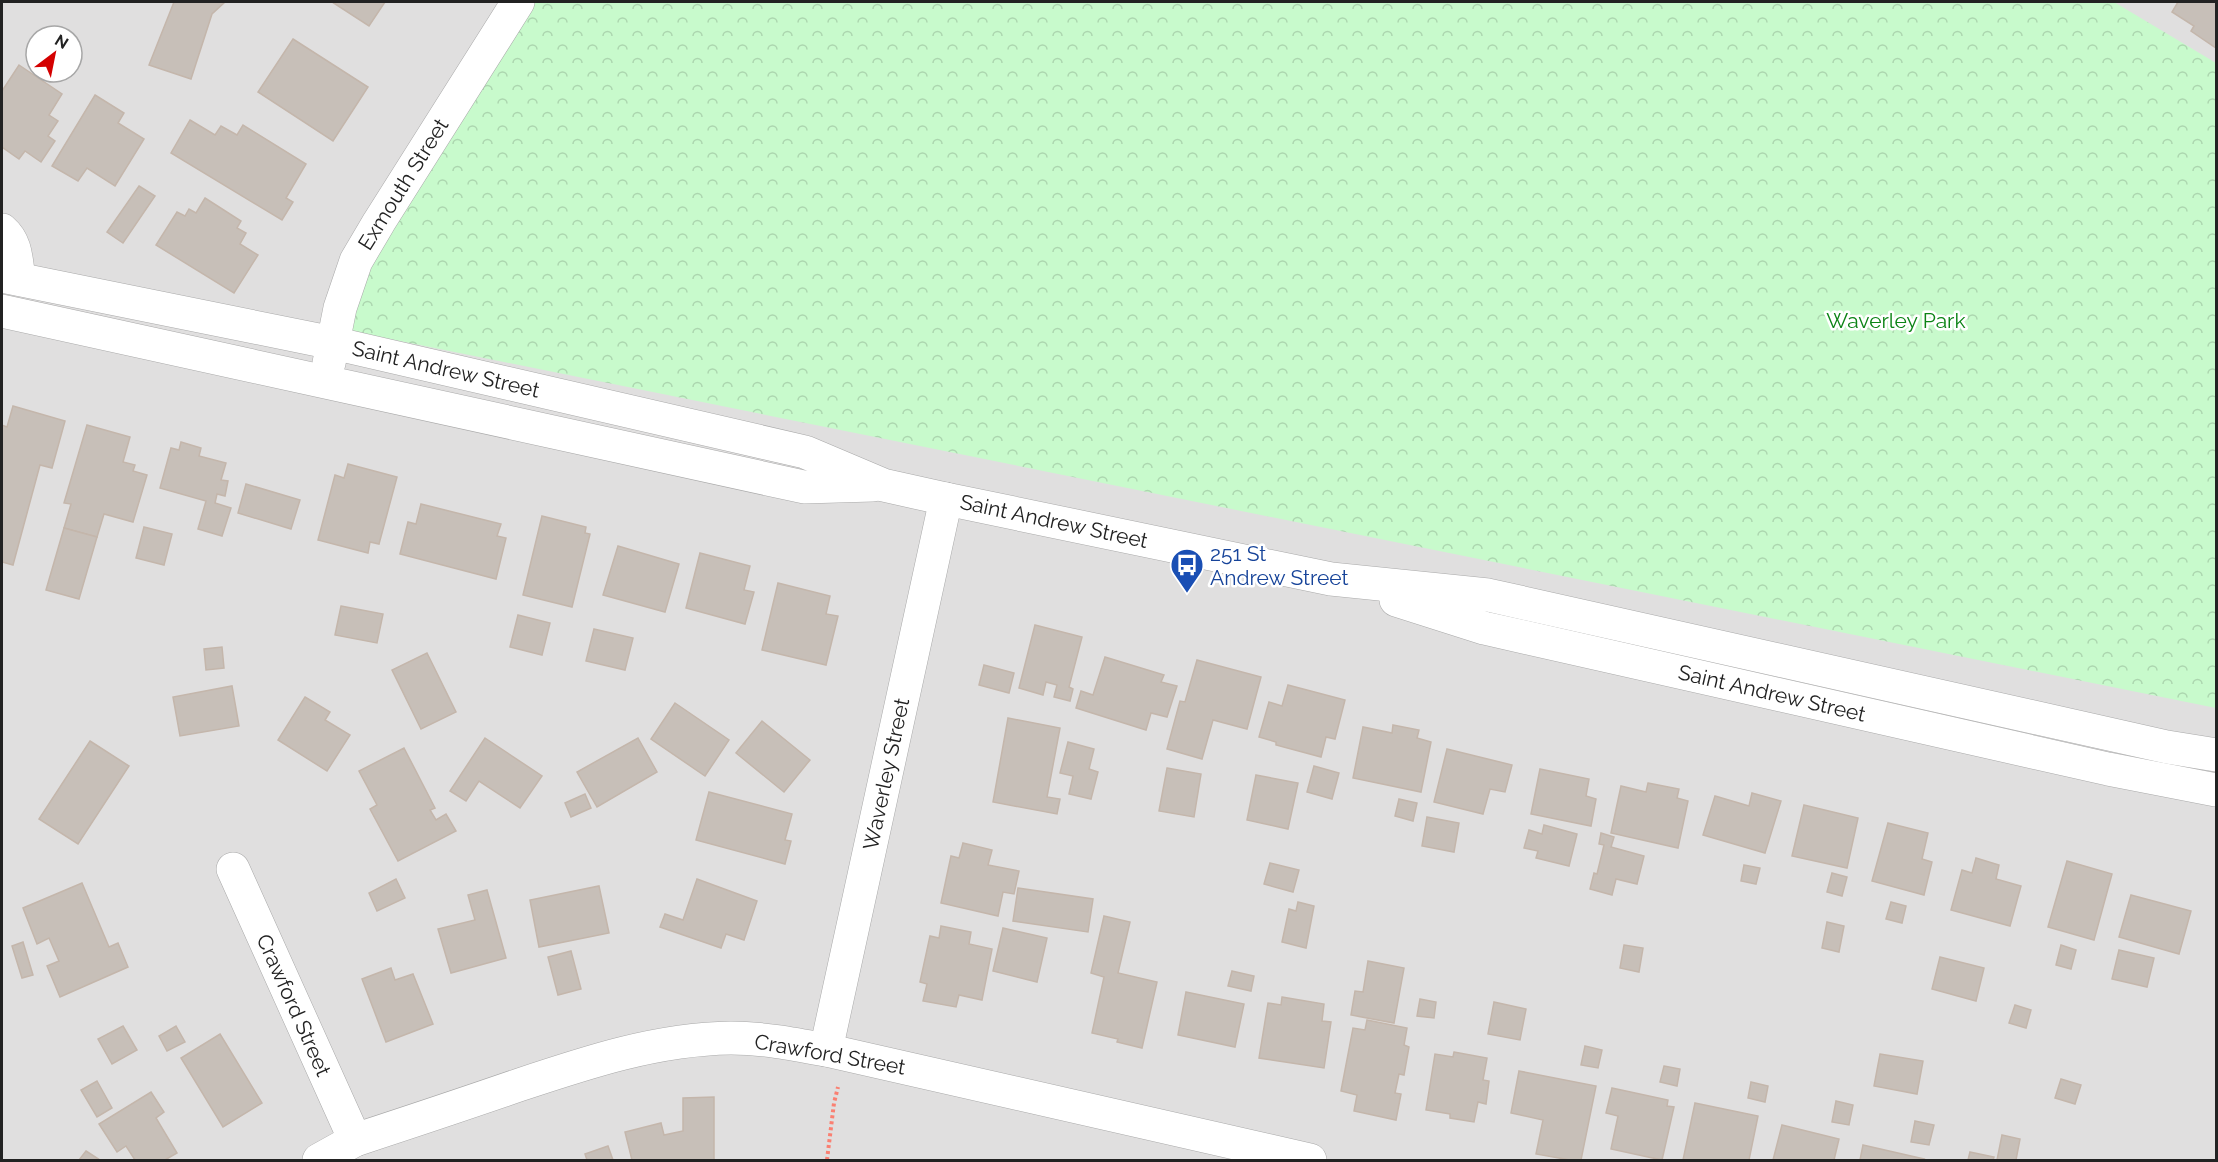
<svg xmlns="http://www.w3.org/2000/svg" width="2218" height="1162" viewBox="0 0 2218 1162" font-family="Raleway,sans-serif">
	<style>
		.residential { fill: #e0dfdf; fill-rule: evenodd }
		.park { fill: url(#park-crowns) }
		.building { fill: #c7bfb8; stroke: #c4b6ab; stroke-width: 1.5 }
		.lines { fill: none; stroke-linecap: round; stroke-linejoin: round }
		.minor-casing { stroke: #a9a9a9; stroke-width: 34 }
		.path { stroke: #fa8072; stroke-width: 4; stroke-dasharray: 3 3; stroke-linecap: butt }
		.minor { stroke: #fff; stroke-width: 33 }
		.labels { text-anchor: middle; dominant-baseline: central; stroke-width: 5; stroke-linejoin: round; paint-order: stroke }
		.street-label { font-size: 21px; fill: #222; stroke: #fff }
		.park-label { font-size: 21px; fill: #0c8416; stroke: #fff }
		.transit-label { font-size: 21px; fill: #164399; stroke: #fff; text-anchor: start }
	</style>
	<defs>
		<pattern id="park-crowns" width="20" height="18" patternUnits="userSpaceOnUse" patternTransform="scale(1.5)"><rect width="20" height="18" fill="#c8facc"/><path d="M2 6a3 3 0 1 1 6 0M12 15a3 3 0 1 1 6 0" fill="none" stroke="#acd6af"/></pattern>
	</defs>
	<rect width="100%" height="100%" fill="#f2efe9"/>
	<path class="residential" d="M2,2H2216V1160H2ZM36,36H72V72H36Z"/>
	<polygon class="park" points="532,2 2114,2 2216,63 2216,708 321,325"/>
	<g class="building">
		<polygon points="174,2 225,2 212,14 191,79 149,65"/>
		<polygon points="332,2 385,2 369,26"/>
		<polygon points="2178,2 2216,2 2216,48 2191,31 2194,26 2172,12"/>
		<polygon points="293,39 368,87 333,141 258,92"/>
		<polygon points="19,65 62,94 49,115 58,121 48,136 55,141 41,162 25,151 19,159 2,147 2,91"/>
		<polygon points="95,95 124,113 118,123 144,139 115,186 87,168 78,181 52,166"/>
		<polygon points="190,120 215,135 221,126 237,135 243,125 306,164 286,198 293,202 282,220 171,153"/>
		<polygon points="139,186 155,196 123,243 107,232"/>
		<polygon points="205,198 241,221 237,228 246,233 240,244 258,255 234,293 156,245 177,212 185,216 189,209 196,213"/>
		<polygon points="13,406 65,421 52,468 40,465 13,565 2,562 2,425 7,427"/>
		<polygon points="87,425 130,437 123,462 135,465 133,471 147,475 133,522 104,514 97,537 64,528 71,504 64,503"/>
		<polygon points="181,442 201,448 199,456 226,463 221,480 228,481 225,496 217,494 215,503 231,508 222,536 198,529 206,501 160,488 171,448 179,450"/>
		<polygon points="348,464 397,477 379,544 370,542 368,553 318,540 335,475 344,478"/>
		<polygon points="246,484 300,500 291,529 238,513"/>
		<polygon points="421,504 501,524 497,536 506,538 496,579 400,554 408,522 416,524"/>
		<polygon points="542,516 586,527 585,533 590,534 572,607 523,595"/>
		<polygon points="144,527 172,534 164,565 136,558"/>
		<polygon points="64,528 97,537 79,599 46,590"/>
		<polygon points="618,546 679,564 665,612 603,595"/>
		<polygon points="700,553 750,566 744,590 754,592 745,624 686,608"/>
		<polygon points="778,583 830,596 826,614 838,616 826,665 762,650"/>
		<polygon points="341,606 383,614 377,643 335,635"/>
		<polygon points="518,615 550,623 542,655 510,647"/>
		<polygon points="1035,625 1082,637 1069,687 1073,689 1070,701 1054,697 1057,685 1046,682 1043,695 1019,688"/>
		<polygon points="594,629 633,638 625,670 586,661"/>
		<polygon points="222,647 224,668 206,670 204,649"/>
		<polygon points="427,653 456,712 421,729 392,670"/>
		<polygon points="1105,657 1164,675 1161,682 1177,686 1167,717 1151,713 1146,730 1076,708 1081,691 1093,695"/>
		<polygon points="1197,660 1261,677 1247,729 1213,720 1202,759 1167,749 1180,701 1185,702"/>
		<polygon points="984,665 1014,673 1009,693 979,685"/>
		<polygon points="1288,685 1345,700 1335,739 1326,737 1321,757 1276,745 1276,742 1259,737 1269,702 1282,706"/>
		<polygon points="232,686 239,726 180,736 173,697"/>
		<polygon points="305,697 330,712 325,720 350,735 327,771 278,740"/>
		<polygon points="675,703 729,740 705,776 651,739"/>
		<polygon points="1008,718 1060,728 1047,797 1060,799 1057,814 993,802"/>
		<polygon points="762,721 810,760 784,792 736,753"/>
		<polygon points="1393,725 1419,730 1417,738 1431,742 1421,792 1353,778 1363,727 1392,733"/>
		<polygon points="485,738 542,776 520,808 479,781 466,801 450,791"/>
		<polygon points="638,738 657,772 597,807 577,772"/>
		<polygon points="90,741 129,766 78,844 39,819"/>
		<polygon points="1068,742 1094,749 1089,769 1098,772 1091,799 1069,794 1073,776 1060,773"/>
		<polygon points="404,748 435,808 430,810 436,820 446,814 456,831 398,861 370,809 377,805 359,771"/>
		<polygon points="1447,749 1512,765 1505,792 1490,789 1483,814 1434,802"/>
		<polygon points="1314,766 1339,773 1332,799 1307,792"/>
		<polygon points="1167,768 1201,774 1194,817 1159,811"/>
		<polygon points="1540,769 1589,779 1586,796 1596,799 1591,826 1531,814"/>
		<polygon points="1256,775 1298,783 1288,829 1247,820"/>
		<polygon points="1648,783 1679,789 1677,798 1688,801 1678,848 1611,833 1621,786 1646,792"/>
		<polygon points="709,792 792,814 785,840 791,841 785,864 696,840"/>
		<polygon points="1752,793 1781,801 1765,853 1703,835 1715,796 1749,806"/>
		<polygon points="585,794 591,808 571,817 565,803"/>
		<polygon points="1399,799 1417,803 1413,821 1395,816"/>
		<polygon points="1804,805 1858,818 1847,868 1792,856"/>
		<polygon points="1427,817 1459,823 1454,852 1422,846"/>
		<polygon points="1888,823 1928,833 1922,859 1932,862 1924,895 1872,881"/>
		<polygon points="1544,825 1577,834 1569,866 1536,858 1538,851 1524,848 1529,830 1542,834"/>
		<polygon points="1601,833 1614,837 1611,847 1644,856 1637,884 1616,879 1612,895 1590,889 1594,873 1597,874 1604,845 1599,844"/>
		<polygon points="963,843 992,850 988,865 1019,871 1014,894 1003,892 998,916 941,903 951,856 959,858"/>
		<polygon points="1976,858 1999,865 1996,879 2021,886 2010,926 1951,910 1962,870 1972,873"/>
		<polygon points="2067,861 2112,874 2094,940 2048,927"/>
		<polygon points="1270,863 1299,870 1293,892 1264,884"/>
		<polygon points="1744,865 1760,868 1756,884 1741,881"/>
		<polygon points="1832,873 1847,877 1842,896 1827,892"/>
		<polygon points="396,879 405,898 377,911 369,893"/>
		<polygon points="697,879 757,901 744,940 726,934 721,948 660,927 665,914 683,920"/>
		<polygon points="82,883 109,947 118,943 128,967 60,997 47,966 59,961 49,938 37,944 23,908"/>
		<polygon points="599,886 609,933 539,947 530,900"/>
		<polygon points="1018,888 1093,899 1088,932 1013,921"/>
		<polygon points="487,890 506,958 451,973 438,929 475,920 468,895"/>
		<polygon points="2131,895 2191,911 2179,954 2119,937"/>
		<polygon points="1298,902 1314,906 1306,948 1282,942 1289,909 1296,911"/>
		<polygon points="1891,902 1906,906 1902,923 1886,919"/>
		<polygon points="1104,916 1130,922 1118,973 1157,982 1142,1048 1117,1042 1118,1039 1092,1033 1104,977 1091,973"/>
		<polygon points="1827,922 1844,926 1839,952 1822,948"/>
		<polygon points="941,926 971,932 969,944 992,949 982,1000 959,995 956,1007 923,1001 927,984 920,982 930,936 939,938"/>
		<polygon points="1003,928 1047,938 1037,982 993,971"/>
		<polygon points="23,942 33,975 22,978 12,946"/>
		<polygon points="1624,945 1643,948 1639,972 1620,968"/>
		<polygon points="2061,945 2076,950 2071,969 2056,965"/>
		<polygon points="2119,950 2154,958 2147,987 2112,979"/>
		<polygon points="571,951 581,989 558,995 548,957"/>
		<polygon points="1940,957 1984,968 1976,1001 1932,989"/>
		<polygon points="1368,961 1404,968 1394,1023 1351,1015 1355,991 1363,992"/>
		<polygon points="391,968 395,980 413,974 433,1024 386,1042 362,979"/>
		<polygon points="1232,971 1254,976 1251,991 1228,986"/>
		<polygon points="1186,992 1244,1004 1235,1047 1178,1035"/>
		<polygon points="1282,997 1324,1004 1322,1021 1331,1022 1324,1068 1259,1058 1268,1003 1281,1005"/>
		<polygon points="1420,999 1436,1002 1434,1018 1417,1016"/>
		<polygon points="1494,1002 1526,1009 1520,1040 1488,1034"/>
		<polygon points="2015,1005 2031,1010 2026,1028 2009,1023"/>
		<polygon points="1367,1020 1407,1028 1404,1045 1409,1047 1404,1075 1399,1074 1395,1093 1401,1094 1396,1120 1354,1111 1357,1095 1341,1091 1353,1028 1365,1030"/>
		<polygon points="123,1026 137,1050 112,1064 98,1039"/>
		<polygon points="176,1026 185,1042 167,1051 159,1036"/>
		<polygon points="220,1034 262,1103 223,1127 181,1058"/>
		<polygon points="1585,1046 1602,1050 1598,1068 1581,1065"/>
		<polygon points="1454,1052 1487,1058 1483,1080 1489,1081 1486,1104 1478,1102 1474,1122 1450,1118 1450,1114 1426,1110 1435,1054 1453,1057"/>
		<polygon points="1880,1054 1923,1061 1917,1094 1874,1086"/>
		<polygon points="1664,1066 1680,1069 1677,1086 1660,1082"/>
		<polygon points="1519,1071 1596,1086 1581,1160 1570,1160 1536,1154 1543,1120 1511,1113"/>
		<polygon points="2061,1079 2081,1085 2075,1104 2055,1098"/>
		<polygon points="97,1081 112,1108 97,1117 81,1090"/>
		<polygon points="1751,1082 1768,1086 1765,1102 1748,1098"/>
		<polygon points="1612,1088 1668,1100 1667,1106 1674,1107 1662,1160 1611,1149 1618,1116 1606,1113"/>
		<polygon points="151,1092 164,1112 156,1118 177,1153 165,1160 135,1160 126,1146 117,1152 99,1124"/>
		<polygon points="714,1097 714,1160 632,1160 625,1132 661,1123 664,1135 683,1131 683,1098"/>
		<polygon points="1836,1101 1853,1105 1849,1125 1832,1122"/>
		<polygon points="1695,1103 1758,1116 1749,1160 1683,1160"/>
		<polygon points="1915,1121 1934,1125 1929,1145 1911,1142"/>
		<polygon points="1782,1125 1839,1139 1834,1160 1773,1160"/>
		<polygon points="2002,1135 2020,1139 2016,1160 1997,1160"/>
		<polygon points="1863,1145 1924,1159 1923,1160 1860,1160"/>
		<polygon points="608,1146 613,1160 587,1160 585,1154"/>
		<polygon points="86,1151 100,1160 79,1160"/>
		<polygon points="1970,1152 1994,1157 1993,1160 1968,1160"/>
	</g>
	<g class="lines">
		<g class="minor-casing">
			<g id="minor">
				<path d="M2,230C17,243 16,260 19,279"/>
				<polyline points="2,276 333,343 805,452 883,485 946,499 1331,579 1488,595 2167,747 2216,755"/>
				<polyline points="2,311 804,487 873,485"/>
				<polyline points="329,363 340,308 356,261 379,222 518,2"/>
				<polyline points="1396,600 1484,628 2108,769 2216,790"/>
				<polyline points="233,869 355,1140"/>
				<polyline points="826,1050 946,499"/>
				<path d="M319,1160L355,1140C410,1122 464,1104 519,1085C588,1062 657,1039 731,1038C763,1038 794,1044 826,1050L1310,1160"/>
			</g>
		</g>
		<polyline class="path" points="827,1160 834,1103 838,1087"/>
		<use href="#minor" class="minor"/>
	</g>
	<defs>
		<g id="bus-pin" transform="scale(1.725)"><path d="M0 17L-7.5 6A9.5 9.5 0 1 1 7.5 6Z" fill="#1a4fb4" stroke="#fff"/><path d="M-5-6H5V4H4V6H2V4H-2V6H-4V4H-5ZM-3.5-4V0h7V-4ZM-3.5 1.2v1.5H-2V1.2ZM2 1.2v1.5H3.5V1.2Z" fill="#fff"/></g>
	</defs>
	<g fill-rule="evenodd">
		<use href="#bus-pin" x="1187" y="565"/>
	</g>
	<g class="labels">
		<g class="street-label">
			<text transform="translate(403 184) rotate(-58)">Exmouth Street</text>
			<text transform="translate(446 369) rotate(13)">Saint Andrew Street</text>
			<text transform="translate(1054 521) rotate(12)">Saint Andrew Street</text>
			<text transform="translate(1772 693) rotate(13)">Saint Andrew Street</text>
			<text transform="translate(886 774) rotate(-78)">Waverley Street</text>
			<text transform="translate(294 1005) rotate(66)">Crawford Street</text>
			<text transform="translate(830 1054) rotate(10)">Crawford Street</text>
		</g>
		<g class="park-label">
			<text x="1896" y="320">Waverley Park</text>
		</g>
		<g class="transit-label">
			<text x="1210" y="553">251 St<tspan x="1210" dy="24">Andrew Street</tspan></text>
		</g>
	</g>
	<rect width="2218" height="1162" fill="none" stroke="#222222" stroke-width="6"/>
	<g transform="translate(54 54) rotate(32)"><circle r="28" fill="#ffffff" stroke="#a7a7a7" stroke-width="1.5"/>
	<path d="M0-4.5L10 22L0 15L-10 22Z" fill="#d40000"/>
	<text y="-9" font-size="16" font-weight="bold" text-anchor="middle" fill="#222222">N</text>
	</g>
</svg>
